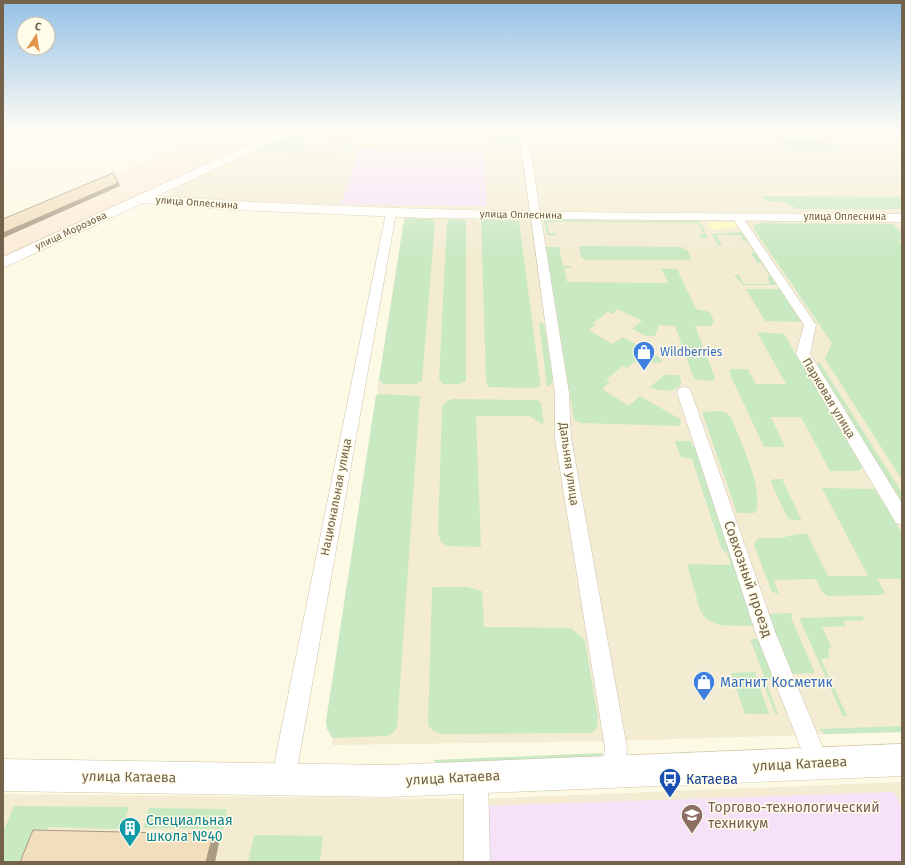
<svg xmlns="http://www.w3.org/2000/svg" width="905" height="865" viewBox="0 0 905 865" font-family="'Fira Sans',sans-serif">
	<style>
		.residential { fill: #f3ecd3 }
		.commercial { fill: #fcecd8 }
		.education { fill: #f5e1f8 }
		.green { fill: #c9e9c3 }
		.sand { fill: #f9fbbf }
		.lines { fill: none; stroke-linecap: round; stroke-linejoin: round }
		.street-casing { stroke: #cdc2ab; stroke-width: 1 }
		.secondary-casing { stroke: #d0c4a8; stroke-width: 1 }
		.street { fill: #fff; fill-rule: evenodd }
		.secondary { fill: #fff; fill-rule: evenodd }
		.shaded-wall { fill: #a99b84 }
		.building { fill: #f1debc; stroke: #a99b84 }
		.labels { text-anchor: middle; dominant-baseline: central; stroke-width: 3; stroke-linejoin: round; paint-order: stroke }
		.far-street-label { font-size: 10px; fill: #74634a; stroke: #fffcea }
		.shop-label { font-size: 12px; fill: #366cbe; stroke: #fffcea; text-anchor: start }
		.street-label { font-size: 12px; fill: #74634a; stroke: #fffcea }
		.near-street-label { font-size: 14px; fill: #74634a; stroke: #fffcea }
		.near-shop-label { font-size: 14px; fill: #366cbe; stroke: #fffcea; text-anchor: start }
		.near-transit-label { font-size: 14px; fill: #164399; stroke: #fffcea; text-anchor: start }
		.near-education-label { font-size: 14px; fill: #785e54; stroke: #fffcea; text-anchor: start }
		.near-culture-label { font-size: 14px; fill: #0d838f; stroke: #fffcea; text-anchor: start }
	</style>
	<rect width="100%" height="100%" fill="#fcf9e4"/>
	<g class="residential">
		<polygon points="293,131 902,131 902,214 530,211 354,207 181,199 171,194 172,188 177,185"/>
		<polygon points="404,218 902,221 902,732 614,741 332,745 378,385"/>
		<polygon points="902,782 902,862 3,862 3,794 480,799"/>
	</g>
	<polygon class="commercial" points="211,134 244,146 3,257 3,221"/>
	<g class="education">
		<polygon points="360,149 485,151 486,206 341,204"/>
		<polygon points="894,792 902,809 902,862 484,862 482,806"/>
	</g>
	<g class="green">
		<polygon points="313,131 349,135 346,146 352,148 352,150 341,150 344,140 331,140 331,137 310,137 301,135"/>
		<polygon points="490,131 517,131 518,142 491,142"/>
		<polygon points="283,137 305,139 301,151 340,151 340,154 252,153"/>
		<polygon points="780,140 829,141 840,151 788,151 778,141"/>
		<polygon points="762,196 902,197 902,209 798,209 784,202 766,201"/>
		<polygon points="406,218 431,219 435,222 422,381 416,384 383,384 379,380 404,221"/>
		<polygon points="451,219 463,220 466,222 466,381 460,384 443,384 439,379 447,222"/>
		<polygon points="483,219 519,221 540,381 540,386 536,388 488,387 486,380 481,220"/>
		<polygon points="544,220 697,221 700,222 708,238 700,238 699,235 704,234 698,223 547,222 549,233 555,233 556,236 547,235"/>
		<polygon points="760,223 893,224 902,233 902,239 898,240 902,244 902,480 825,359 832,343 754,229 753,226"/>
		<polygon points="743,232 778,285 743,285 734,275 739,275 744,284 770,284 767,278 770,277 761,263 757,263 751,253 755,253 747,241 743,241 740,235 716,235 722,245 718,245 712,234"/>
		<polygon points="583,246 681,247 688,251 691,259 686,260 586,260 581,257 579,247"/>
		<polygon points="546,247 559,247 563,266 571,266 571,268 564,268 567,282 668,283 662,269 650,268 677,269 696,309 710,312 714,321 711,326 695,326 715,378 713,381 694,379 675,326 659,325 655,336 646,336 632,329 642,321 618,309 612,314 608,312 593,323 596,325 589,330 612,344 623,337 660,358 662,361 660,363 634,362 627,368 623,366 606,380 610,382 602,389 629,406 640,396 680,419 681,423 679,426 581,423 574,420"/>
		<polygon points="746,289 781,289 801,320 800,322 765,321"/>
		<polygon points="539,322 544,324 553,381 550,386 547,386"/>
		<polygon points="757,332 784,334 862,466 860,471 830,471 801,417 771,417 785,447 764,447 729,372 731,369 748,369 756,384 786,384"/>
		<polygon points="819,361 902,493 902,505 844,412 847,412 838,398 835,398 817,367"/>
		<path d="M664,375H678L681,380V384C673,393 660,392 650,387Z"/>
		<polygon points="380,394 420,396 397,728 393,733 388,736 332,738 327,729 326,721 376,395"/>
		<polygon points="453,399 537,400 541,403 544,425 529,416 476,416 481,547 447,546 441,542 438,533 442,407 447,401"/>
		<path d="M720,411L726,413L731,417C741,443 761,482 757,510L754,513H737L702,412Z"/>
		<path d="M675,441H690L692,446H698L753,626C734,625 710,630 700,610L687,564L731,565L727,553L721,548L692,459L681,457Z"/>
		<polygon points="775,479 782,479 802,521 788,519 772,485 771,480"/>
		<path d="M822,488L875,489L902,533V579H877L885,592L881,595L828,596L822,592L816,579L774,580L779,594L772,592L754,545L756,540C765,535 775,540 785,537C793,535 799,533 807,534L828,576H868Z"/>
		<polygon points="437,587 467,587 482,591 484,627 571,628 585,640 598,718 597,728 591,733 443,734 434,731 428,725 432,588"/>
		<polygon points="793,613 791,618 815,673 792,674 767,614"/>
		<polygon points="862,616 865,620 844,621 846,626 822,627 831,646 828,650 830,658 821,659 847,716 843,716 800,620 801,618"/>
		<polygon points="750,639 765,639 780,678 765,679 778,714 775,714 761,677 764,676"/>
		<polygon points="755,672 769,714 745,714 731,673"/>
		<polygon points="902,726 902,732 825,734 819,729"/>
		<polygon points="603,753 600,758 438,764 433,760"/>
		<polygon points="14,806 129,807 122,829 48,827 34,862 3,862 3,832"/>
		<polygon points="149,808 227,809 223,829 143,828"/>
		<polygon points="254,835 323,836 320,862 248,862"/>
	</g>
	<polygon class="sand" points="708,222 735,222 738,227 712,230"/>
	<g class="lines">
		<g class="street-casing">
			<g id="street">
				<polygon points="519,131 527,131 569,393 571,438 627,748 625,772 622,780 614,783 606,780 603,772 605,748 555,438 555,393"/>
				<polygon points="391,210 396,213 295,780 291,788 283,792 275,788 271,780 386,213"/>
				<polygon points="737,214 741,215 816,325 810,354 902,503 902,525 896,523 796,354 804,325 732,217"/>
				<polygon points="684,387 689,388 691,392 776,634 829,763 826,771 818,774 810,771 756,634 677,392 679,388"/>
				<polygon points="476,765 484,769 488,777 490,862 464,862 464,777 468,769"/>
			</g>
		</g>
		<g class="secondary-casing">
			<g id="secondary">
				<path d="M279,131H293L291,133L157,196C405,214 654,213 902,214V222L425,218L235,210L143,203L3,268V257Z"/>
				<polygon points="902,744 902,776 388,797 3,791 3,759 388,765"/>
			</g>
		</g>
		<use href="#street" class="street"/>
		<use href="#secondary" class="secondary"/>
	</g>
	<g class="shaded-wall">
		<polygon points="113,173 120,186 3,238 3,233"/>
		<polygon points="213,834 221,834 215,862 206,862"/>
	</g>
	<g class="building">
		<polygon points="113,173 118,183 3,233 3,219"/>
		<polygon points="33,830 213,834 206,862 20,862"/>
	</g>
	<linearGradient id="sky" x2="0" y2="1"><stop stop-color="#95c1e7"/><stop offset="0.52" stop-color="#fefcf3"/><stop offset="1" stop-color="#fefcf3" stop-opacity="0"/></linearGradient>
	<rect width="905" height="252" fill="url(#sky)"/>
	<defs>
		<g id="shop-pin" transform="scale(1.15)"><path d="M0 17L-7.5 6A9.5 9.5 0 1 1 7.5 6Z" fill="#3f7fe0" stroke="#fffcea"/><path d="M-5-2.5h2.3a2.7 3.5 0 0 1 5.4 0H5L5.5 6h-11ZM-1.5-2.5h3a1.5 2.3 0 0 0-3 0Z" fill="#fff"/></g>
		<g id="bus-pin" transform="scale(1.15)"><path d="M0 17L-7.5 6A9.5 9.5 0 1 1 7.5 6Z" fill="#1a4fb4" stroke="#fffcea"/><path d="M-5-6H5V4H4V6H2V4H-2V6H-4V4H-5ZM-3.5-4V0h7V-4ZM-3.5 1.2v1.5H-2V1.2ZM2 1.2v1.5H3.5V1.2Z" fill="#fff"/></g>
		<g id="university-pin" transform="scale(1.15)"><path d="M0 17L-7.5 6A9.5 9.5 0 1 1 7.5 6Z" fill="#8d6e63" stroke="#fffcea"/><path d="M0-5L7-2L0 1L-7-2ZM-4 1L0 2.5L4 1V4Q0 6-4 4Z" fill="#fff"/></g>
		<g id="building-pin" transform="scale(1.15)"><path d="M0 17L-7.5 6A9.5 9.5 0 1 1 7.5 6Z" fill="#0f9aa8" stroke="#fffcea"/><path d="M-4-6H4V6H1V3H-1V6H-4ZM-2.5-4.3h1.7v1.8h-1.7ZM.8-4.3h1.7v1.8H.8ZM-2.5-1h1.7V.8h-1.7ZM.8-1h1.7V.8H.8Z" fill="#fff"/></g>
	</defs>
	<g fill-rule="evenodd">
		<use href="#shop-pin" x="644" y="352"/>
		<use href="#shop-pin" x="704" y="682"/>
		<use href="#bus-pin" x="670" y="779"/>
		<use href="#university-pin" x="692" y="815"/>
		<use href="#building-pin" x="130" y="828"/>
	</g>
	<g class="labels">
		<g class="far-street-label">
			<text transform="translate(197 203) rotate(4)">улица Оплеснина</text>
			<text transform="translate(521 215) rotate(1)">улица Оплеснина</text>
			<text x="845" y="217">улица Оплеснина</text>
			<text transform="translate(71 231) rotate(-25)">улица Морозова</text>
		</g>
		<g class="shop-label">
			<text x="660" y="352">Wildberries</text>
		</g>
		<g class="street-label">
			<text transform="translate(829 398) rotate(59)">Парковая улица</text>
			<text transform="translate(569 464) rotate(82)">Дальняя улица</text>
			<text transform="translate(336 497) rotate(-79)">Национальная улица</text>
		</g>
		<g class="near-street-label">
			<text transform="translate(748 579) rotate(71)">Совхозный проезд</text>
			<text transform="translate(800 764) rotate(-3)">улица Катаева</text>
			<text transform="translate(129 777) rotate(1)">улица Катаева</text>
			<text transform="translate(453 778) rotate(-3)">улица Катаева</text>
		</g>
		<g class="near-shop-label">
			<text x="720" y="682">Магнит Косметик</text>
		</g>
		<g class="near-transit-label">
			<text x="686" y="779">Катаева</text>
		</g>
		<g class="near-education-label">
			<text x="708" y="807">Торгово-технологический<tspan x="708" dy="16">техникум</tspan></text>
		</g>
		<g class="near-culture-label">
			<text x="146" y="820">Специальная<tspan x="146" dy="16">школа №40</tspan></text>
		</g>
	</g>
	<rect width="905" height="865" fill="none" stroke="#74634a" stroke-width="8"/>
	<g transform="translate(36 36) rotate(12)"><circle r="19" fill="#fffcea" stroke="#c7bfaa"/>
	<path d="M0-3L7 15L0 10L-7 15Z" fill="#e4934b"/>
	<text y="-6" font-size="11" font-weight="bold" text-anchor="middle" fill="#74634a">С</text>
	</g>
</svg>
